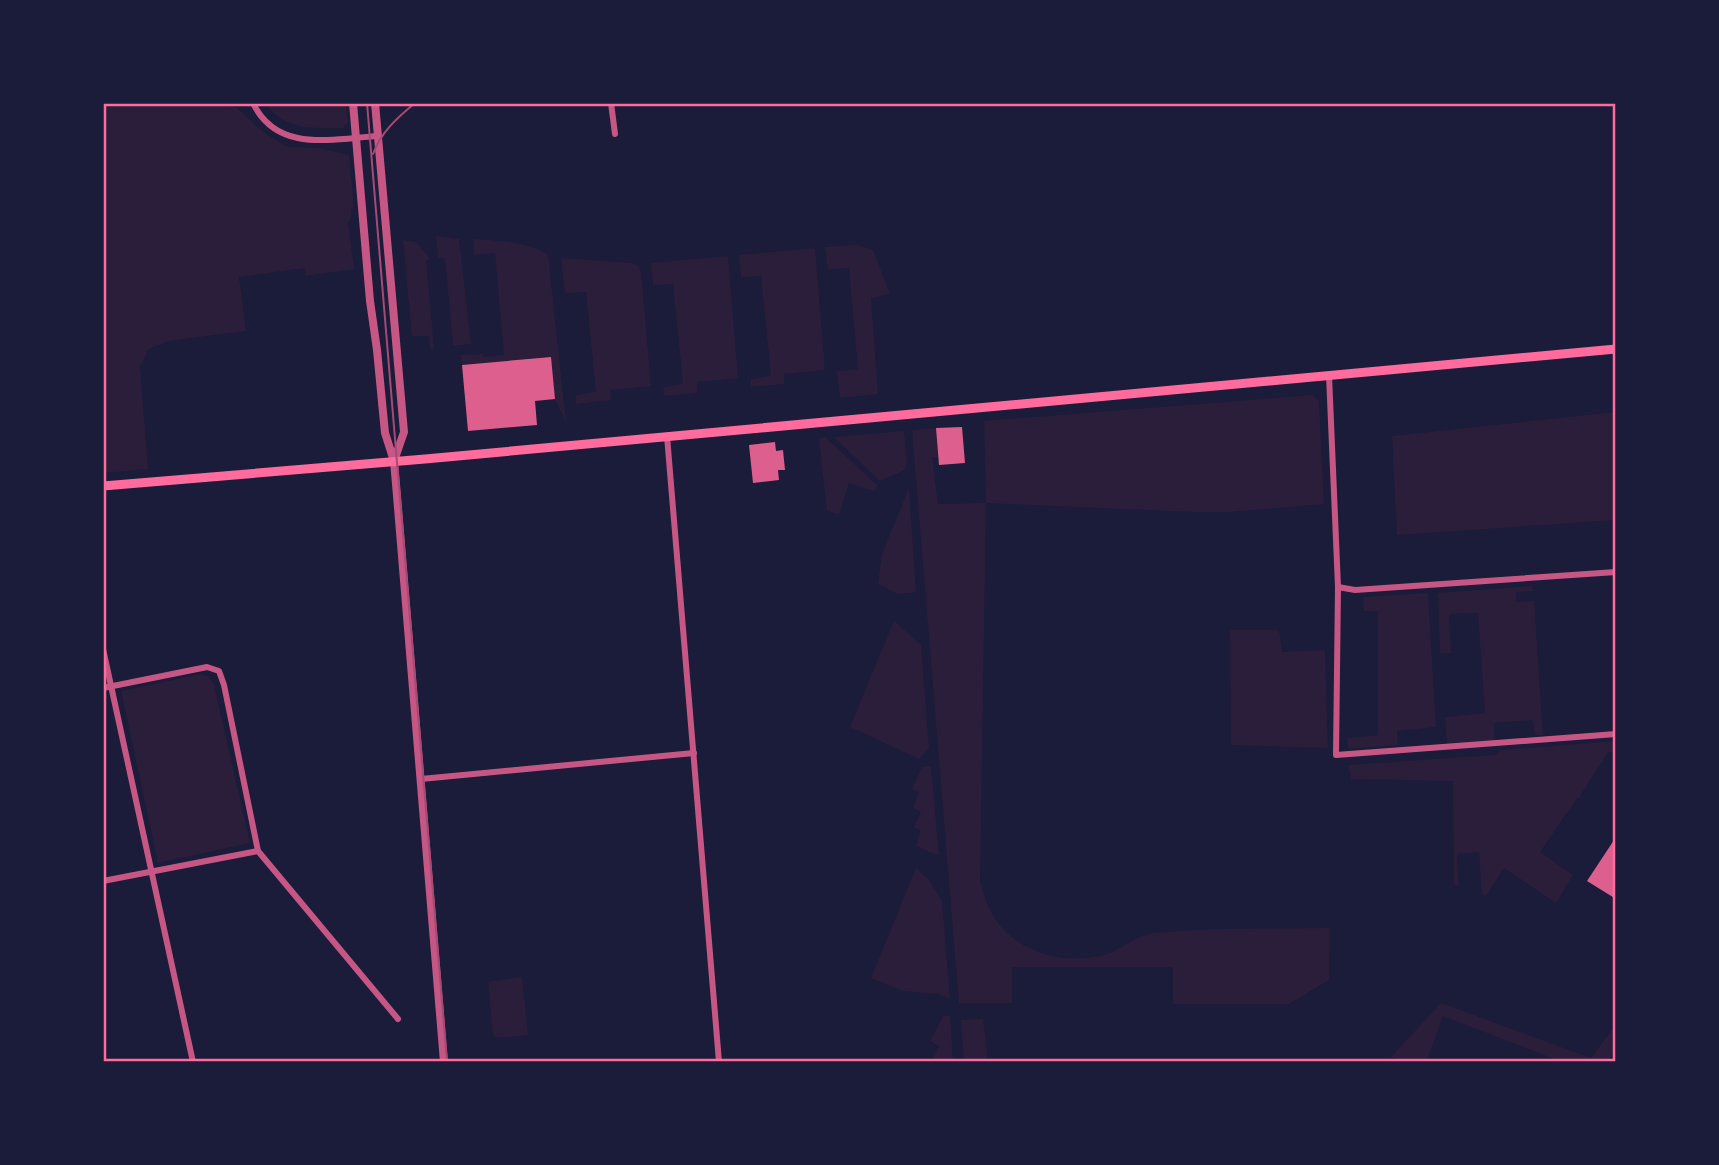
<svg xmlns="http://www.w3.org/2000/svg" width="1719" height="1165" viewBox="0 0 1719 1165" font-family="Inter,sans-serif">
	<style>
		.green { fill: #2a1e3b }
		.building { fill: #dd5f8e }
		.lines { fill: none; stroke-linecap: round; stroke-linejoin: round }
		.minor { stroke: #c65784; stroke-width: 6 }
		.tertiary { stroke: #c65784; stroke-width: 8 }
		.secondary { stroke: #ff6b9d; stroke-width: 9 }
		.tram { stroke: #a44b75; stroke-width: 2 }
		.neatline { fill: none; stroke: #ff6b9d; stroke-width: 2.5 }
	</style>
	<rect width="100%" height="100%" fill="#1b1b3a"/>
	<g class="green">
		<polygon points="103,103 218,103 237,108 264,133 288,147 318,148 349,155 354,207 351,210 351,218 348,223 354,269 306,276 304,268 239,277 246,331 168,341 149,349 140,367 148,469 103,473"/>
		<path d="M266,103H346L348,122L343,128C314,128 284,131 266,103Z"/>
		<polygon points="436,236 459,239 471,344 453,346 445,258 438,258"/>
		<path d="M473,239C494,240 531,242 548,255L566,422L555,399L550,357L462,365L461,355L483,354V357L504,355L495,253L474,255Z"/>
		<polygon points="403,240 416,242 430,259 426,260 434,348 430,348 429,336 412,336"/>
		<polygon points="859,245 873,250 890,294 871,298 878,394 840,398 837,371 858,369 849,268 828,269 825,247"/>
		<polygon points="815,248 825,370 784,374 784,384 751,387 751,379 771,376 761,276 741,277 739,255"/>
		<polygon points="728,256 738,378 697,382 697,393 664,396 663,387 683,384 673,284 653,285 651,263"/>
		<polygon points="561,258 632,263 638,266 641,272 651,386 610,390 611,400 576,404 576,395 596,392 586,292 565,293"/>
		<path d="M1313,395L1319,401L1324,504L1229,512H1194L986,503L980,881C983,889 985,898 988,906C1008,950 1057,965 1101,956C1119,952 1135,935 1155,933C1213,927 1272,929 1330,928L1329,980L1289,1004H1173V967H1012V1003H959L912,430L936,428L938,457H932L938,504L986,503L984,421Z"/>
		<polygon points="1616,412 1616,520 1397,535 1392,436"/>
		<polygon points="904,431 907,459 905,470 880,481 834,437"/>
		<polygon points="825,437 878,486 874,491 849,483 839,514 827,511 819,438"/>
		<polygon points="909,488 916,592 898,594 878,584 882,554"/>
		<polygon points="1532,586 1533,591 1516,592 1516,602 1534,601 1543,735 1535,735 1533,720 1494,723 1494,740 1447,743 1445,717 1485,713 1478,613 1449,614 1451,653 1440,654 1438,593"/>
		<polygon points="1428,593 1436,727 1397,731 1398,745 1348,749 1347,738 1378,735 1378,611 1364,611 1363,597"/>
		<polygon points="894,621 921,645 929,748 919,759 850,727"/>
		<polygon points="1230,630 1279,630 1282,652 1325,650 1328,748 1231,745"/>
		<polygon points="201,674 209,677 214,685 250,843 158,863 121,691"/>
		<polygon points="1616,741 1616,753 1608,752 1580,796 1583,800 1578,797 1540,852 1573,875 1556,903 1504,868 1486,896 1482,895 1479,852 1457,854 1459,886 1454,885 1453,781 1351,779 1348,765 1495,755 1500,750"/>
		<polygon points="931,766 939,856 916,846 921,831 914,827 921,812 913,808 919,792 912,789 922,767"/>
		<polygon points="916,868 929,880 942,901 950,999 938,994 903,991 871,978"/>
		<polygon points="522,977 528,1035 497,1038 493,1035 488,982"/>
		<polygon points="1441,1003 1591,1058 1616,1024 1616,1051 1606,1062 1562,1062 1443,1016 1427,1060 1432,1062 1400,1062 1391,1057"/>
		<polygon points="943,1016 950,1016 953,1062 939,1062 933,1059 939,1046 930,1041"/>
		<polygon points="983,1019 988,1062 964,1062 961,1020"/>
	</g>
	<g class="building">
		<polygon points="551,357 555,399 535,401 537,425 468,431 462,365"/>
		<polygon points="962,427 965,463 939,465 936,428"/>
		<polygon points="775,442 776,451 783,450 785,470 778,470 779,480 753,483 749,445"/>
		<polygon points="1616,837 1616,899 1587,881"/>
	</g>
	<g class="lines">
		<g class="minor">
			<path d="M253,103C277,153 332,139 377,136"/>
			<polyline points="611,103 615,134"/>
			<polyline points="1329,375 1338,587 1336,755 1616,734"/>
			<polyline points="667,436 719,1062"/>
			<polyline points="1338,587 1355,590 1616,572"/>
			<polyline points="103,649 193,1062"/>
			<polyline points="103,688 207,667 219,671 224,685 258,851 398,1019"/>
			<polyline points="421,779 694,753"/>
			<polyline points="103,881 258,851"/>
		</g>
		<g class="tertiary">
			<polyline points="353,103 370,301 377,350 385,433 394,461 397,496 444,1062"/>
			<polyline points="375,103 404,432 394,461"/>
		</g>
		<polyline class="secondary" points="103,486 425,459 1616,349"/>
		<g class="tram">
			<polyline points="367,103 447,1062"/>
			<path d="M373,154C381,132 397,118 415,103"/>
		</g>
	</g>
	<rect width="1719" height="1165" fill="none" stroke="#1b1b3a" stroke-width="210"/>
	<rect x="105" y="105" width="1509" height="955" class="neatline"/>
</svg>
